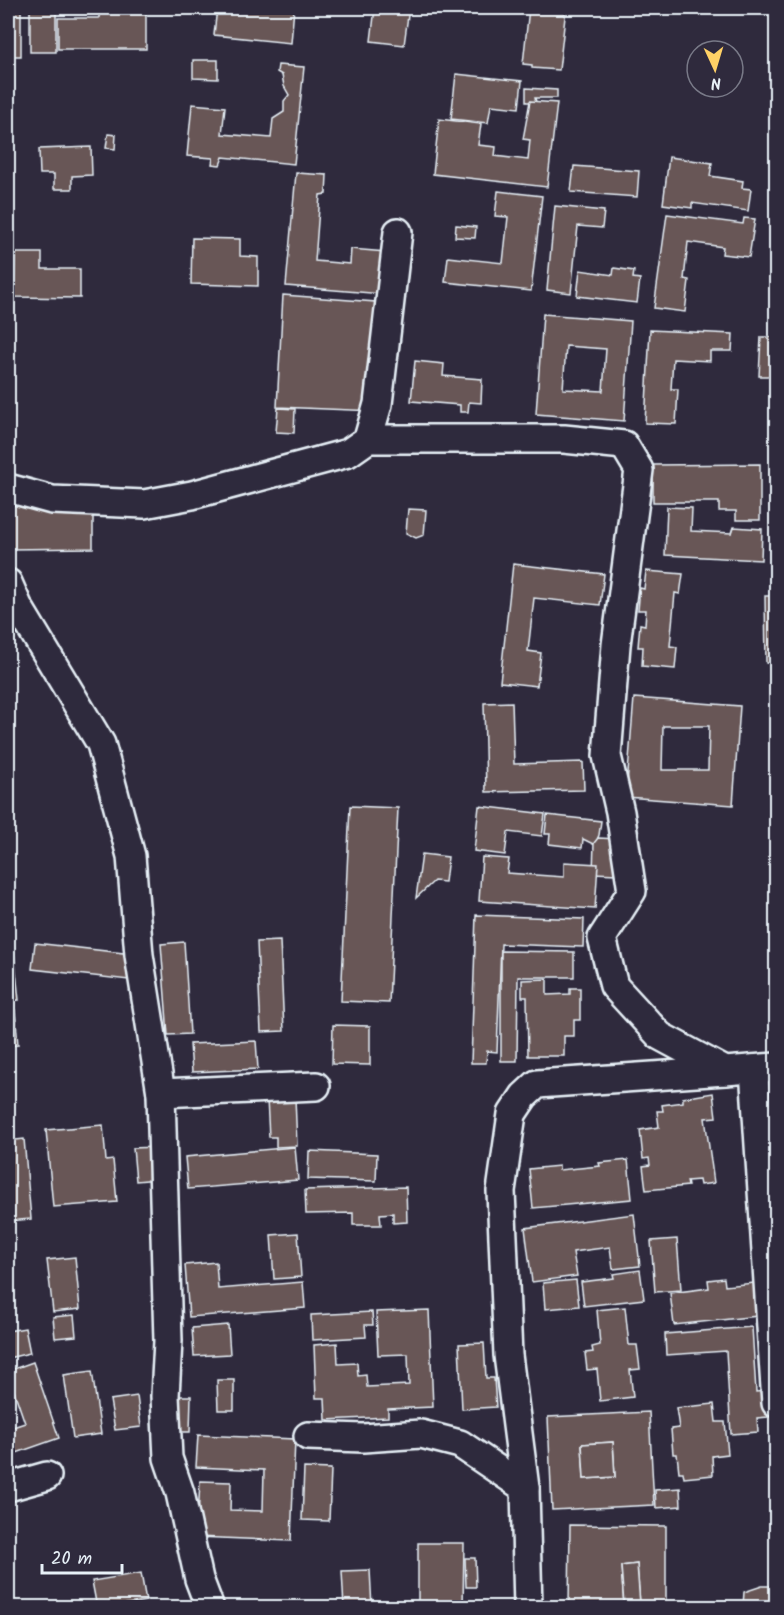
<svg xmlns="http://www.w3.org/2000/svg" width="784" height="1615" viewBox="0 0 784 1615" font-family="Kalam,sans-serif">
	<style>
		.building { fill: #685656; stroke: #e8f1f8; stroke-width: 1.5; fill-rule: evenodd }
		.lines { fill: none; stroke-linecap: round; stroke-linejoin: round }
		.street-casing { stroke: #e8f1f8; stroke-width: 32 }
		.street { stroke: #2f2a3d; stroke-width: 27 }
	</style>
	<rect width="100%" height="100%" fill="#2f2a3d"/>
	<filter id="ink" filterUnits="userSpaceOnUse"><feTurbulence type="fractalNoise" baseFrequency=".0167" numOctaves="2"/><feDisplacementMap in="SourceGraphic" scale="12" xChannelSelector="R" yChannelSelector="G"/><feConvolveMatrix kernelMatrix="1 2 1 2 8 2 1 2 1" color-interpolation-filters="sRGB"/></filter>
	<g filter="url(#ink)">
		<g class="building">
			<rect x="8" y="8" width="13" height="48"/>
			<rect x="30" y="8" width="26" height="44"/>
			<polygon points="99,8 146,8 146,49 58,49 58,18 99,18"/>
			<polygon points="217,8 294,8 291,43 214,35"/>
			<polygon points="375,8 409,8 404,45 371,41"/>
			<polygon points="529,8 566,8 559,70 532,68 532,65 523,64"/>
			<polygon points="193,60 218,60 218,79 193,78"/>
			<polygon points="278,65 304,67 294,164 223,157 220,165 212,164 213,158 187,156 192,104 225,107 222,134 271,138 273,119 284,112 284,101 289,95 284,86 282,75 277,72"/>
			<polygon points="8,71 14,71 13,188 8,187"/>
			<polygon points="456,74 522,81 519,108 491,105 488,123 451,119"/>
			<polygon points="526,88 557,90 557,98 535,98 536,102 526,102"/>
			<polygon points="530,101 557,103 547,187 433,174 439,119 481,124 478,145 496,147 495,156 528,160 530,140 523,139"/>
			<polygon points="108,134 116,135 115,149 106,148"/>
			<polygon points="91,147 92,175 72,176 72,189 54,189 54,174 40,174 39,149"/>
			<polygon points="669,157 712,163 710,176 743,181 742,188 751,189 748,211 692,203 692,208 663,204"/>
			<polygon points="574,166 639,171 637,197 571,192"/>
			<polygon points="296,173 327,175 326,194 320,195 315,261 350,264 351,249 386,252 383,294 286,286"/>
			<polygon points="498,191 542,196 531,291 445,282 448,257 503,263 508,217 495,216"/>
			<polygon points="8,197 10,197 8,296"/>
			<polygon points="555,206 604,211 602,228 578,226 571,293 547,290"/>
			<polygon points="667,214 743,224 744,218 755,219 749,257 722,254 723,247 688,242 684,279 689,280 685,312 654,308"/>
			<polygon points="456,225 476,227 475,238 455,237"/>
			<polygon points="192,238 240,239 240,256 258,257 258,286 191,284"/>
			<polygon points="15,253 42,253 42,269 80,269 80,298 14,297"/>
			<polygon points="614,268 634,271 633,278 640,279 637,303 577,296 580,270 613,275"/>
			<polygon points="283,295 389,303 376,411 277,407"/>
			<path d="M543,314L631,321L624,421L536,414ZM566,346L606,349L603,391L563,389Z"/>
			<polygon points="650,330 733,334 732,351 710,351 710,361 673,359 671,389 678,389 676,424 645,423"/>
			<polygon points="761,337 776,337 776,376 759,376"/>
			<polygon points="415,361 444,364 443,376 482,379 481,403 469,402 468,412 460,412 460,405 411,401"/>
			<polygon points="278,408 295,409 294,433 276,432"/>
			<polygon points="760,464 760,520 736,520 736,511 719,511 719,502 653,502 653,465"/>
			<polygon points="93,501 93,548 8,549 8,502"/>
			<polygon points="667,507 692,508 691,531 732,533 734,527 762,529 761,560 665,555"/>
			<polygon points="408,509 426,510 424,535 416,538 406,533"/>
			<polygon points="513,564 604,574 600,605 534,598 528,651 541,653 537,686 500,682"/>
			<polygon points="646,571 683,574 680,594 675,593 670,646 677,647 675,669 642,666 643,647 638,647 640,624 645,625 646,610 638,610 640,588 644,589"/>
			<polygon points="765,596 776,596 776,663 766,663"/>
			<path d="M634,698L740,706L733,805L626,797ZM663,726H709L708,770H662Z"/>
			<polygon points="512,702 514,764 583,762 584,790 486,792 484,703"/>
			<polygon points="350,806 398,808 389,1003 341,1001"/>
			<polygon points="479,806 545,814 542,836 508,832 505,855 474,851"/>
			<polygon points="547,815 601,821 599,835 595,845 583,839 582,848 549,844 550,834 545,834"/>
			<polygon points="598,838 618,839 617,874 593,873 594,843"/>
			<polygon points="422,854 448,857 445,882 434,881 416,898"/>
			<polygon points="482,857 509,859 507,873 564,877 564,862 598,864 595,909 479,901"/>
			<polygon points="8,914 10,914 19,1000 8,1001"/>
			<polygon points="476,915 584,919 583,947 501,944 497,1052 487,1051 486,1063 471,1063"/>
			<polygon points="280,941 284,1031 261,1032 257,942"/>
			<polygon points="184,942 190,1034 168,1035 161,944"/>
			<polygon points="35,943 132,954 129,980 32,969"/>
			<polygon points="501,951 574,952 574,977 518,977 517,1061 501,1061"/>
			<polygon points="547,979 547,995 570,994 570,988 580,988 580,1020 574,1020 574,1036 564,1036 564,1056 528,1056 527,997 522,997 522,980"/>
			<polygon points="15,1010 18,1045 8,1046 8,1011"/>
			<polygon points="333,1025 370,1026 370,1065 332,1064"/>
			<polygon points="256,1041 258,1069 192,1072 190,1044"/>
			<polygon points="713,1093 716,1117 705,1118 714,1183 700,1185 699,1180 687,1181 688,1186 646,1190 643,1166 650,1165 649,1158 643,1159 640,1130 659,1127 657,1111 663,1111 662,1105 683,1102 683,1098"/>
			<polygon points="295,1098 297,1146 276,1147 276,1137 269,1137 267,1099"/>
			<polygon points="103,1125 106,1161 113,1160 117,1202 53,1207 46,1130"/>
			<polygon points="24,1139 31,1219 8,1221 8,1141"/>
			<polygon points="156,1147 158,1179 136,1181 133,1148"/>
			<polygon points="295,1147 298,1180 188,1189 185,1157"/>
			<polygon points="309,1151 377,1154 376,1181 308,1179"/>
			<polygon points="628,1160 632,1199 533,1208 529,1169 559,1166 559,1170 600,1166 599,1163"/>
			<polygon points="406,1187 407,1222 393,1223 393,1213 380,1214 381,1225 353,1225 353,1213 306,1214 305,1190"/>
			<polygon points="634,1214 640,1266 613,1269 610,1247 573,1252 577,1276 532,1282 525,1228"/>
			<polygon points="298,1233 301,1277 274,1279 271,1235"/>
			<polygon points="677,1239 681,1290 655,1292 651,1241"/>
			<polygon points="75,1257 80,1309 53,1312 47,1260"/>
			<polygon points="216,1262 218,1289 303,1282 305,1308 189,1317 185,1265"/>
			<polygon points="640,1270 644,1299 584,1306 581,1282 614,1278 613,1274"/>
			<polygon points="724,1278 725,1286 754,1283 758,1316 674,1325 670,1293 709,1288 708,1280"/>
			<polygon points="576,1280 579,1306 545,1309 543,1283"/>
			<polygon points="625,1307 629,1345 637,1345 640,1369 630,1370 633,1397 600,1401 597,1369 587,1370 585,1353 593,1352 592,1347 600,1345 597,1310"/>
			<polygon points="429,1310 433,1407 388,1409 388,1417 326,1420 325,1398 316,1398 314,1345 337,1343 338,1364 357,1363 358,1376 366,1375 367,1387 409,1385 408,1354 378,1355 376,1312"/>
			<polygon points="372,1312 373,1325 365,1325 366,1337 312,1340 311,1315"/>
			<polygon points="74,1315 76,1336 55,1338 53,1317"/>
			<polygon points="228,1325 230,1354 194,1356 192,1328"/>
			<polygon points="752,1327 756,1392 766,1391 768,1417 757,1418 758,1432 731,1434 726,1351 666,1355 665,1334"/>
			<polygon points="25,1328 30,1353 8,1358 8,1331"/>
			<polygon points="484,1343 486,1378 494,1378 496,1407 462,1409 459,1344"/>
			<polygon points="33,1362 59,1438 8,1456 8,1420 10,1428 25,1423 14,1391 8,1393 8,1371"/>
			<polygon points="92,1371 101,1434 73,1438 64,1375"/>
			<polygon points="217,1380 234,1380 234,1410 218,1410"/>
			<polygon points="137,1396 141,1427 115,1430 110,1400"/>
			<polygon points="169,1396 191,1396 190,1432 170,1432"/>
			<polygon points="714,1404 716,1422 725,1422 728,1454 712,1456 713,1475 684,1478 683,1472 679,1472 677,1454 673,1454 671,1429 679,1428 676,1408"/>
			<path d="M649,1412L654,1505L552,1510L548,1417ZM613,1442L615,1477L584,1479L582,1444Z"/>
			<polygon points="198,1435 295,1439 291,1541 197,1537 200,1481 231,1482 230,1510 263,1511 264,1470 196,1467"/>
			<polygon points="613,1442 615,1477 584,1479 582,1444"/>
			<polygon points="304,1468 331,1469 329,1521 302,1520"/>
			<polygon points="680,1488 681,1506 656,1508 655,1490"/>
			<path d="M570,1525L666,1526V1608H569ZM637,1564L640,1604L624,1605L621,1566Z"/>
			<polygon points="418,1543 464,1543 463,1608 429,1608 429,1602 418,1602"/>
			<polygon points="465,1558 475,1558 476,1587 466,1587"/>
			<polygon points="637,1564 640,1604 624,1605 621,1566"/>
			<polygon points="370,1570 372,1608 344,1608 342,1571"/>
			<polygon points="141,1573 146,1601 126,1604 127,1608 97,1608 92,1581"/>
			<polygon points="762,1586 776,1586 776,1608 725,1608 725,1605 743,1606 744,1592"/>
		</g>
		<g class="lines">
			<g class="street-casing">
				<g id="street">
					<polyline points="368,439 564,439 624,445 639,470 616,645 607,756 620,812 632,891 602,938 614,986 660,1036 725,1071 776,1067"/>
					<polyline points="8,488 52,500 144,504 192,495 348,453 368,439 378,404 398,232"/>
					<polyline points="8,583 18,606 101,744 131,856 139,955 161,1093 168,1341 165,1396 168,1458 180,1493 199,1579 210,1608"/>
					<polyline points="754,1069 776,1403"/>
					<polyline points="161,1093 316,1086"/>
					<polyline points="308,1436 363,1438 421,1434 460,1444 525,1488"/>
					<polyline points="8,1487 47,1476"/>
					<polyline points="528,1608 525,1488 508,1355 501,1191 512,1114 524,1096 537,1084 725,1071"/>
				</g>
			</g>
			<use href="#street" class="street"/>
		</g>
	</g>
	<rect width="784" height="1615" fill="none" stroke="#2f2a3d" stroke-width="30"/>
	<rect x="15" y="15" width="754" height="1585" fill="none" stroke="#e8f1f8" stroke-width="2" filter="url(#ink)"/>
	<g transform="translate(715 69) rotate(176)"><circle r="28" fill="#2f2a3d" stroke="#797a88" stroke-width="1.5"/>
	<path d="M0-4.5L10 22L0 15L-10 22Z" fill="#ffd166"/>
	<text y="-9" font-size="16" font-weight="bold" text-anchor="middle" fill="#e8f1f8">N</text>
	</g>
	<path d="M42 1564v9h80v-9" fill="none" stroke="#e8f1f8" stroke-width="3"/>
	<text x="51" y="1564" font-size="18" fill="#e8f1f8" stroke="#2f2a3d" stroke-width="4.5" paint-order="stroke">20 m</text>
</svg>
